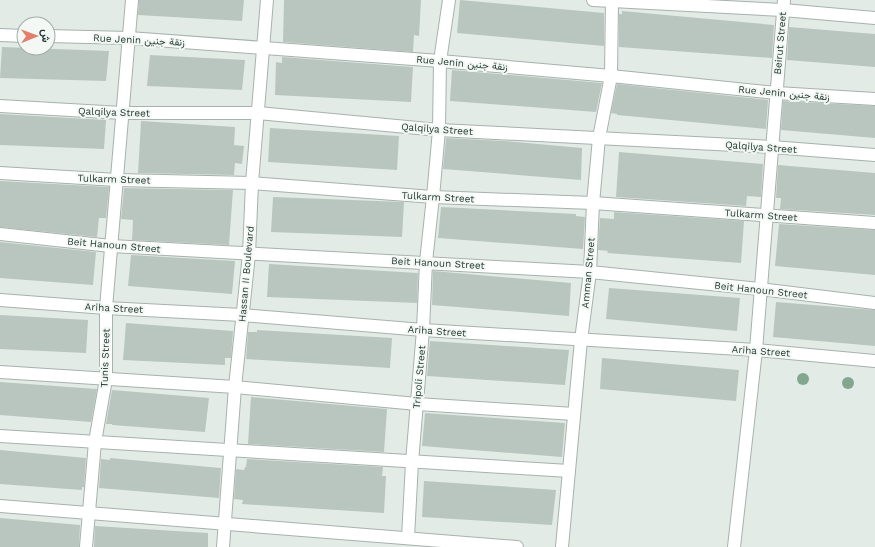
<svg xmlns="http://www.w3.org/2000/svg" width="875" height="547" viewBox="0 0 875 547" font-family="'Work Sans',Vazirmatn,sans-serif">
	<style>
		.building { fill: #b9c6c0 }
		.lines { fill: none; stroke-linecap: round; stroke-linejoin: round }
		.minor-casing { stroke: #a6b2ad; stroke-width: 14 }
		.minor { stroke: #fff; stroke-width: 12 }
		.tree { fill: #83a68e }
		.labels { text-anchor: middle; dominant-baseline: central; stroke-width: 4; stroke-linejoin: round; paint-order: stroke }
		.street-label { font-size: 10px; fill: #253a33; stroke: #f3f8f5 }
	</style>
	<rect width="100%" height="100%" fill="#e3ebe7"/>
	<g class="building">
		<polygon points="139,0 244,0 242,21 138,15"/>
		<polygon points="284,0 421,0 419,36 414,35 413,52 283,42"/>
		<polygon points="460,0 604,13 604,46 457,33"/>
		<polygon points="622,11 774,25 772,58 619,47 619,14 622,14"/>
		<polygon points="789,27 875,34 875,67 787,60"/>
		<polygon points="2,47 109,51 106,81 0,78"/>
		<polygon points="150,55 245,60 242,90 147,86"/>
		<polygon points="282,57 413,67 411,102 275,95 276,62 282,63"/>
		<polygon points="452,70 602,83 596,112 450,101"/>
		<polygon points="617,84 768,100 766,129 617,115 617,114 611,113"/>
		<polygon points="783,101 875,106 875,138 781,130"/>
		<polygon points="0,114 106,120 104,149 0,145"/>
		<polygon points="141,121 235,127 234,145 244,146 242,164 235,163 234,175 138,173"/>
		<polygon points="270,128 399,136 397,170 268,162"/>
		<polygon points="446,138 504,141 582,148 581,180 443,169"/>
		<polygon points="619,152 763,164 761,197 747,196 746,206 616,197"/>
		<polygon points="778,165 875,173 875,215 780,209 781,198 776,198"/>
		<polygon points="0,181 109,187 106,218 99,218 97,237 0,227"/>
		<polygon points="124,188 233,190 229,245 132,240 133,220 121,219"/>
		<polygon points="273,197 404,202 402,237 271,232"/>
		<polygon points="441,207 576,214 576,216 585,217 583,249 438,238"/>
		<polygon points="614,212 744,221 741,263 607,253 608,251 598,250 600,218 614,219"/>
		<polygon points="779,224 875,230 875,275 775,266"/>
		<polygon points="0,242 96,252 93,285 0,278"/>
		<polygon points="131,255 235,261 232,294 128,286"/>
		<polygon points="269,264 418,273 417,303 267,297"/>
		<polygon points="433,271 571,283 569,316 432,305"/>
		<polygon points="609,288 740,298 737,331 606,319"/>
		<polygon points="776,302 875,310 875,346 773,337"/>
		<polygon points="0,315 88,320 86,353 0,349"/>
		<polygon points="126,323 233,331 231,358 225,358 225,365 123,360"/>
		<polygon points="257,330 392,338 390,368 246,359 248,332 257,332"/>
		<polygon points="430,341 569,350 565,385 427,376"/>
		<polygon points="602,358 739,370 736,401 600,389"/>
		<polygon points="0,382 97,389 91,422 0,415"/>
		<polygon points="112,390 209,398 205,432 112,425 112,424 106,424"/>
		<polygon points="251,397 387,409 384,452 248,444"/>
		<polygon points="425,413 565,423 562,457 422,446"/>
		<polygon points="0,450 86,458 84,487 82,487 82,490 0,484"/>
		<polygon points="110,458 221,468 219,498 99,488 101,459 110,460"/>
		<polygon points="247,459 383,467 382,476 386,476 384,513 242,504 243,500 234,499 236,469 244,470 245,467 246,467"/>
		<polygon points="424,481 556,490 552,525 422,517"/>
		<polygon points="0,518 80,525 79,547 0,547"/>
		<polygon points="95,526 208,533 208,547 94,547"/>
	</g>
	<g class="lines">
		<g class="minor-casing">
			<g id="minor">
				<polyline points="593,0 783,10 875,18"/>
				<polyline points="0,35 24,36"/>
				<polyline points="48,36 129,38 440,61 611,76 777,93 875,99"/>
				<polyline points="0,106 122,113 258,113 439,130 772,147 875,155"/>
				<polyline points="0,173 117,180 252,183 433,197 593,203 875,223"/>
				<polyline points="0,234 111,246 590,272 760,289 875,303"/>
				<polyline points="0,300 106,308 242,315 423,330 756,350 875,361"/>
				<polyline points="0,372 235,387 417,404 574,414"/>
				<polyline points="0,436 569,471"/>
				<polyline points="0,506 517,547"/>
				<polyline points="408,538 412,462 423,330 426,262 433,197 439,130 440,61 449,0"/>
				<polyline points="86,547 95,442 106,379 106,308 132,0"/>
				<polyline points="223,547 235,387 249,254 252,183 267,0"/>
				<polyline points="562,547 581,340 590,272 593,203 599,138 611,76 612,0"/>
				<polyline points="734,547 756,350 784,0"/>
			</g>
		</g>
		<use href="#minor" class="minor"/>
	</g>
	<g class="tree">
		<circle cx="803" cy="379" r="6"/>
		<circle cx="848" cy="383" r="6"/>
	</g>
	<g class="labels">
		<g class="street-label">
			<text transform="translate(139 40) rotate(3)">Rue Jenin زنقة جنين</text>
			<text transform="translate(780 43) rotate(-85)">Beirut Street</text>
			<text transform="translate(462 63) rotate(5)">Rue Jenin زنقة جنين</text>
			<text transform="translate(784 93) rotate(5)">Rue Jenin زنقة جنين</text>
			<text transform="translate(114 112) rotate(2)">Qalqilya Street</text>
			<text transform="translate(437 129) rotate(4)">Qalqilya Street</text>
			<text transform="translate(761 147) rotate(4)">Qalqilya Street</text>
			<text transform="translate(114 179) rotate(2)">Tulkarm Street</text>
			<text transform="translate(438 197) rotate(3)">Tulkarm Street</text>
			<text transform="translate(761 215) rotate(4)">Tulkarm Street</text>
			<text transform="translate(114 245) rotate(5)">Beit Hanoun Street</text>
			<text transform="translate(438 263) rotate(3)">Beit Hanoun Street</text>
			<text transform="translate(588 273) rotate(-85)">Amman Street</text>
			<text transform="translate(246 274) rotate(-85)">Hassan II Boulevard</text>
			<text transform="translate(761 290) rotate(6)">Beit Hanoun Street</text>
			<text transform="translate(114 308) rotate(3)">Ariha Street</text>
			<text transform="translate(437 331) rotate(4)">Ariha Street</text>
			<text transform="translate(761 351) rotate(4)">Ariha Street</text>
			<text transform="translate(105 358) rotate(-88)">Tunis Street</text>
			<text transform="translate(419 377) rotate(-85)">Tripoli Street</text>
		</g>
	</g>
	<g transform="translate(36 36) rotate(89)"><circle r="19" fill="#f3f8f5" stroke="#a1aca7"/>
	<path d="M0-3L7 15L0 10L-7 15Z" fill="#e27f6a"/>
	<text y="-6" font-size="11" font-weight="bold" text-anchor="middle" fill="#253a33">ش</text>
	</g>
</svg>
